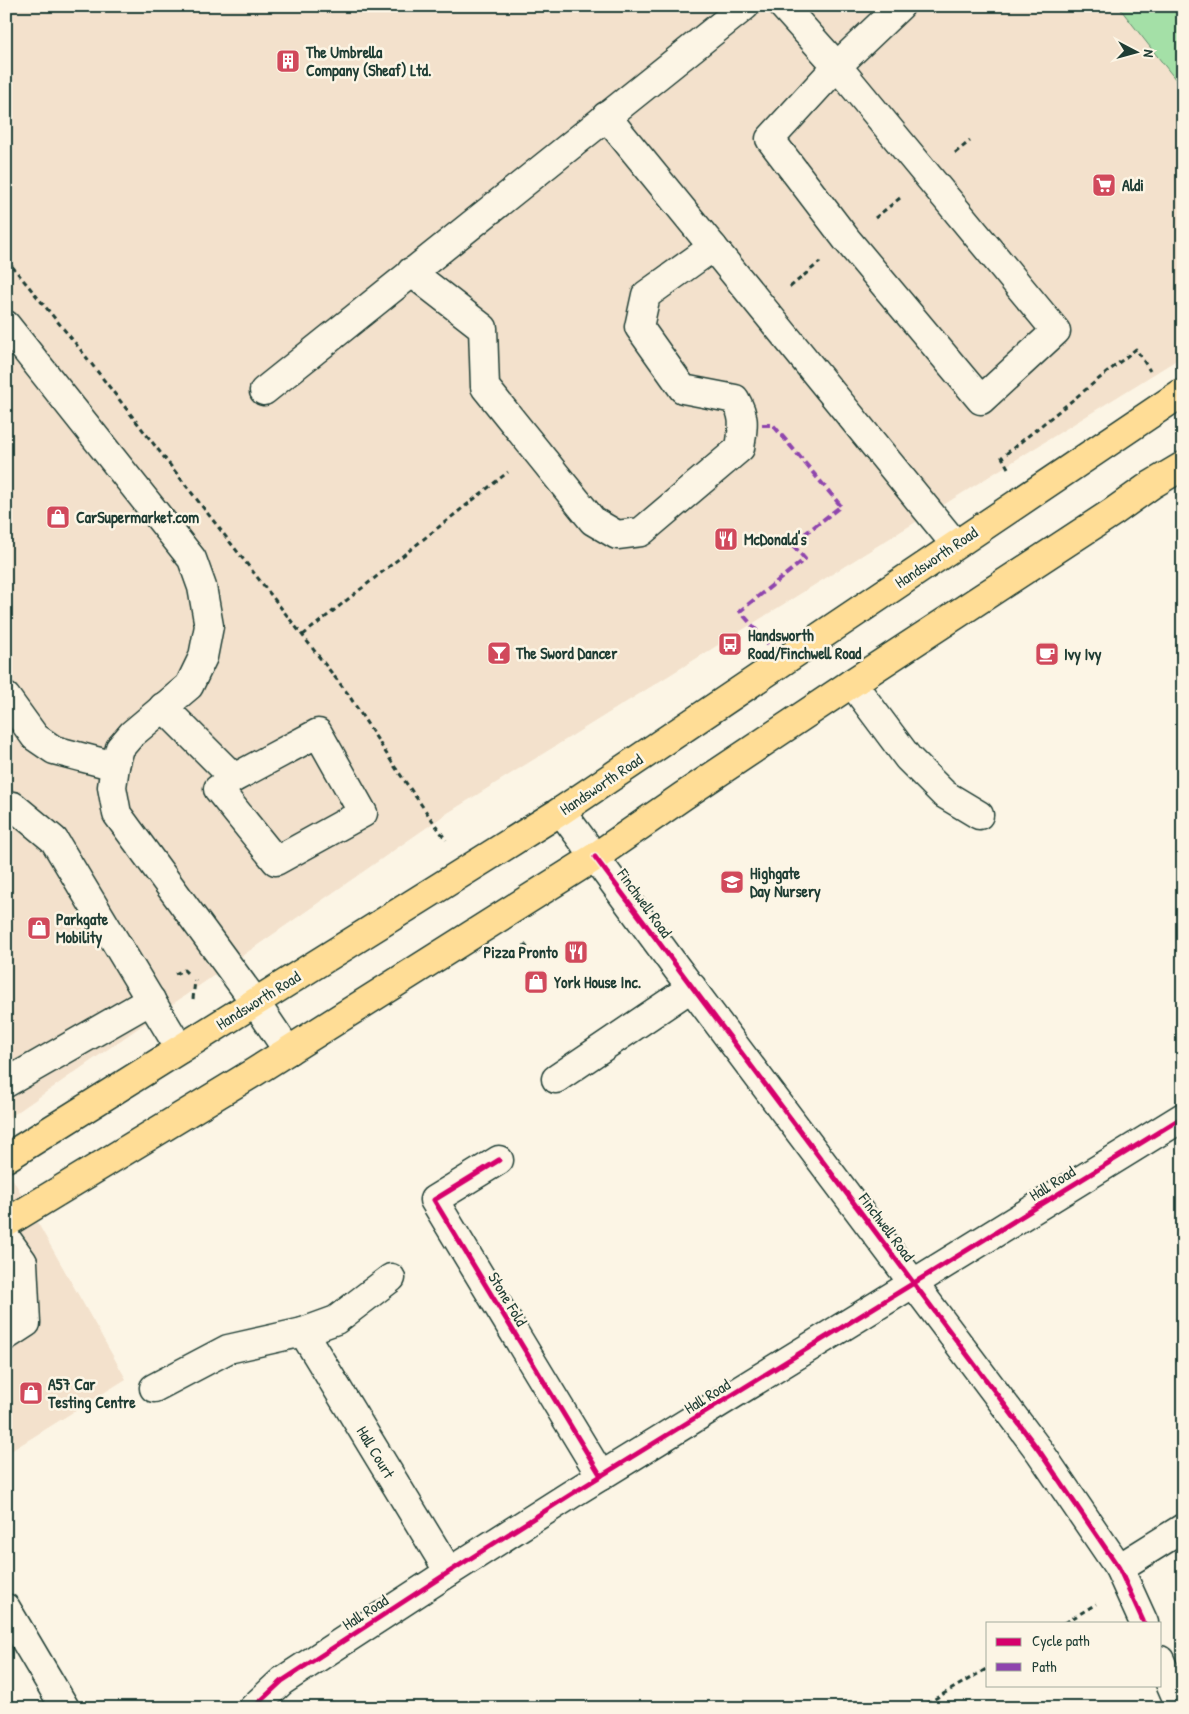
<svg xmlns="http://www.w3.org/2000/svg" width="1189" height="1714" viewBox="0 0 1189 1714" font-family="'Patrick Hand',sans-serif">
	<style>
		.built { fill: #f3e1cc }
		.green { fill: #a4e0a7; stroke: #628e6e }
		.lines { fill: none; stroke-linecap: round; stroke-linejoin: round }
		.minor-casing { stroke: #1f3d34; stroke-width: 31 }
		.major-casing { stroke: #1f3d34; stroke-width: 31 }
		.path { stroke: #1f3d34; stroke-width: 3; stroke-dasharray: 5 4; stroke-linecap: butt }
		.minor { stroke: #fcf5e5; stroke-width: 28 }
		.major { stroke: #ffdd96; stroke-width: 28 }
		.quiet { stroke: #8e44ad; stroke-width: 4; stroke-dasharray: 8 4; stroke-linecap: butt }
		.cycleway-casing { stroke: #fcf5e5; stroke-width: 8 }
		.cycleway { stroke: #d6006c; stroke-width: 5 }
		.labels { text-anchor: middle; dominant-baseline: central; stroke-width: 5; stroke-linejoin: round; paint-order: stroke }
		.poi-label { font-size: 16px; font-weight: bold; fill: #1f3d34; stroke: #fcf5e5; text-anchor: start }
		.street-label { font-size: 16px; fill: #1f3d34; stroke: #fcf5e5 }
	</style>
	<rect width="100%" height="100%" fill="#fcf5e5"/>
	<filter id="ink" filterUnits="userSpaceOnUse"><feTurbulence type="fractalNoise" baseFrequency=".02" numOctaves="2"/><feDisplacementMap in="SourceGraphic" scale="10" xChannelSelector="R" yChannelSelector="G"/><feConvolveMatrix kernelMatrix="1 2 1 2 8 2 1 2 1" color-interpolation-filters="sRGB"/></filter>
	<g filter="url(#ink)">
		<g class="built">
			<polygon points="6,6 1183,6 1183,356 446,814 6,1120 6,747 17,740 6,726"/>
			<polygon points="6,1167 126,1379 6,1454"/>
		</g>
		<polygon class="green" points="1118,6 1183,6 1183,89"/>
		<g class="lines">
			<g class="minor-casing">
				<g id="minor">
					<polyline points="783,6 837,66 1056,331 981,400 847,240 770,139 837,66 900,6"/>
					<polyline points="606,116 955,544"/>
					<path d="M411,272L483,328L485,387L593,521L617,535L641,532L740,448C743,427 746,418 735,399L683,389L639,327L646,295L713,247"/>
					<polyline points="6,325 192,559 202,587 209,626 203,657 189,686 132,734 120,748 115,766 112,787 117,814 255,1002 288,1051"/>
					<polyline points="264,391 745,6"/>
					<polyline points="852,683 908,758 944,794 979,815"/>
					<polyline points="6,697 35,737 54,750 115,766"/>
					<polyline points="163,707 234,778 218,789 276,861 363,813 318,733 234,778"/>
					<polyline points="6,810 13,806 54,840 180,1049"/>
					<polyline points="561,811 672,962 1040,1452 1119,1568 1144,1623"/>
					<polyline points="556,1079 692,987"/>
					<polyline points="6,1083 151,1000"/>
					<polyline points="499,1160 434,1200 601,1476"/>
					<polyline points="6,1238 23,1262 26,1323 6,1336"/>
					<polyline points="303,1332 449,1572"/>
					<polyline points="154,1388 228,1349 303,1332 336,1320 391,1278"/>
					<polyline points="1119,1568 1183,1528"/>
					<polyline points="6,1608 65,1708"/>
					<polyline points="1160,1660 1181,1708"/>
					<polyline points="253,1708 282,1681 449,1572 570,1495 1183,1117"/>
				</g>
			</g>
			<g class="major-casing">
				<g id="major">
					<polyline points="6,1158 561,811 1183,392"/>
					<polyline points="6,1223 253,1073 595,857 683,796 852,683 1113,512 1151,485 1183,466"/>
				</g>
			</g>
			<g class="path">
				<polyline points="955,153 970,141"/>
				<polyline points="875,218 900,198"/>
				<polyline points="6,259 76,344 348,694 395,767 446,840"/>
				<polyline points="790,287 820,262"/>
				<polyline points="1008,468 1002,457 1136,349 1150,371"/>
				<polyline points="303,635 508,472"/>
				<polyline points="524,944 532,953"/>
				<polyline points="175,974 184,970 187,973"/>
				<polyline points="193,999 195,980"/>
				<polyline points="1065,1623 1096,1604"/>
				<polyline points="919,1708 988,1668"/>
			</g>
			<use href="#minor" class="minor"/>
			<use href="#major" class="major"/>
			<polyline class="quiet" points="762,425 773,425 841,506 792,544 805,559 740,611 768,644"/>
			<g class="cycleway-casing">
				<g id="cycleway">
					<polyline points="595,857 1040,1452 1119,1568 1144,1623"/>
					<polyline points="499,1160 434,1200 601,1476"/>
					<polyline points="253,1708 282,1681 449,1572 570,1495 1183,1117"/>
				</g>
			</g>
			<use href="#cycleway" class="cycleway"/>
		</g>
	</g>
	<defs>
		<g id="building-square" transform="scale(1.25)"><rect x="-9" y="-9" width="18" height="18" rx="4" fill="#d1495b" stroke="#fcf5e5"/><path d="M-4-6H4V6H1V3H-1V6H-4ZM-2.5-4.3h1.7v1.8h-1.7ZM.8-4.3h1.7v1.8H.8ZM-2.5-1h1.7V.8h-1.7ZM.8-1h1.7V.8H.8Z" fill="#fff"/></g>
		<g id="supermarket-square" transform="scale(1.25)"><rect x="-9" y="-9" width="18" height="18" rx="4" fill="#d1495b" stroke="#fcf5e5"/><path d="M-6-5.5h2.5l.6 2H6L4.5 2H-2.5L-4.4-4H-6ZM-1.5 3.2a1.3 1.3 0 1 0 .1 0ZM3 3.2a1.3 1.3 0 1 0 .1 0Z" fill="#fff"/></g>
		<g id="shop-square" transform="scale(1.25)"><rect x="-9" y="-9" width="18" height="18" rx="4" fill="#d1495b" stroke="#fcf5e5"/><path d="M-5-2.5h2.3a2.7 3.5 0 0 1 5.4 0H5L5.5 6h-11ZM-1.5-2.5h3a1.5 2.3 0 0 0-3 0Z" fill="#fff"/></g>
		<g id="restaurant-square" transform="scale(1.25)"><rect x="-9" y="-9" width="18" height="18" rx="4" fill="#d1495b" stroke="#fcf5e5"/><path d="M-5-6h1v4h1v-4h1v4h1v-4h1v5L-1.5 .5V6h-2V.5L-5-1ZM5-6V6H3V1.5H1.5Q1.5-4 5-6Z" fill="#fff"/></g>
		<g id="bus-square" transform="scale(1.25)"><rect x="-9" y="-9" width="18" height="18" rx="4" fill="#d1495b" stroke="#fcf5e5"/><path d="M-5-6H5V4H4V6H2V4H-2V6H-4V4H-5ZM-3.5-4V0h7V-4ZM-3.5 1.2v1.5H-2V1.2ZM2 1.2v1.5H3.5V1.2Z" fill="#fff"/></g>
		<g id="bar-square" transform="scale(1.25)"><rect x="-9" y="-9" width="18" height="18" rx="4" fill="#d1495b" stroke="#fcf5e5"/><path d="M-6-5H6L.8 .8V4.5H3.5V6h-7V4.5H-.8V.8Z" fill="#fff"/></g>
		<g id="cafe-square" transform="scale(1.25)"><rect x="-9" y="-9" width="18" height="18" rx="4" fill="#d1495b" stroke="#fcf5e5"/><path d="M-5.5-4.5H6V0H3Q3 3.5 0 3.5H-2.5Q-5.5 3.5-5.5 0ZM3-3.2v2h1.7v-2ZM-6 4.5H4V6H-6Z" fill="#fff"/></g>
		<g id="school-square" transform="scale(1.25)"><rect x="-9" y="-9" width="18" height="18" rx="4" fill="#d1495b" stroke="#fcf5e5"/><path d="M0-5L7-2L0 1L-7-2ZM-4 1L0 2.5L4 1V4Q0 6-4 4Z" fill="#fff"/></g>
	</defs>
	<g fill-rule="evenodd">
		<use href="#building-square" x="288" y="61"/>
		<use href="#supermarket-square" x="1104" y="185"/>
		<use href="#shop-square" x="58" y="517"/>
		<use href="#restaurant-square" x="726" y="539"/>
		<use href="#bus-square" x="730" y="644"/>
		<use href="#bar-square" x="499" y="653"/>
		<use href="#cafe-square" x="1047" y="654"/>
		<use href="#school-square" x="732" y="882"/>
		<use href="#shop-square" x="39" y="928"/>
		<use href="#restaurant-square" x="576" y="952"/>
		<use href="#shop-square" x="536" y="982"/>
		<use href="#shop-square" x="31" y="1393"/>
	</g>
	<g class="labels">
		<g class="poi-label">
			<text x="306" y="52">The Umbrella<tspan x="306" dy="18">Company (Sheaf) Ltd.</tspan></text>
			<text x="1122" y="185">Aldi</text>
			<text x="76" y="517">CarSupermarket.com</text>
			<text x="744" y="539">McDonald's</text>
			<text x="748" y="635">Handsworth<tspan x="748" dy="18">Road/Finchwell Road</tspan></text>
			<text x="516" y="653">The Sword Dancer</text>
			<text x="1064" y="654">Ivy Ivy</text>
			<text x="750" y="873">Highgate<tspan x="750" dy="18">Day Nursery</tspan></text>
			<text x="56" y="919">Parkgate<tspan x="56" dy="18">Mobility</tspan></text>
			<text x="558" y="952" text-anchor="end">Pizza Pronto</text>
			<text x="554" y="982">York House Inc.</text>
			<text x="48" y="1384">A57 Car<tspan x="48" dy="18">Testing Centre</tspan></text>
		</g>
		<g class="street-label">
			<text transform="translate(936 557) rotate(-34)">Handsworth Road</text>
			<text transform="translate(601 784) rotate(-34)">Handsworth Road</text>
			<text transform="translate(645 903) rotate(54)">Finchwell Road</text>
			<text transform="translate(258 1000) rotate(-32)">Handsworth Road</text>
			<text transform="translate(1052 1183) rotate(-32)">Hall Road</text>
			<text transform="translate(887 1227) rotate(53)">Finchwell Road</text>
			<text transform="translate(508 1299) rotate(59)">Stone Fold</text>
			<text transform="translate(707 1396) rotate(-32)">Hall Road</text>
			<text transform="translate(376 1452) rotate(59)">Hall Court</text>
			<text transform="translate(365 1612) rotate(-33)">Hall Road</text>
		</g>
	</g>
	<rect width="1189" height="1714" fill="none" stroke="#fcf5e5" stroke-width="25"/>
	<rect x="12" y="12" width="1164" height="1689" fill="none" stroke="#1f3d34" stroke-width="2" filter="url(#ink)"/>
	<rect x="986" y="1622" width="175" height="65" fill="#fcf5e5" stroke="#a4ab9e"/>
	<rect x="996" y="1638" width="25" height="8" fill="#d6006c" stroke="#a4ab9e"/>
	<text x="1032" y="1646" font-size="15" fill="#1f3d34">Cycle path</text>
	<rect x="996" y="1663" width="25" height="8" fill="#8e44ad" stroke="#a4ab9e"/>
	<text x="1032" y="1672" font-size="15" fill="#1f3d34">Path</text>
	<g transform="translate(1136 52) rotate(96)" stroke="#fcf5e5" stroke-width="4" paint-order="stroke">
	<path d="M0-4L9 19L0 12L-9 19Z" fill="#1f3d34"/>
	<text y="-8" font-size="14" font-weight="bold" text-anchor="middle" fill="#1f3d34">N</text>
	</g>
</svg>
